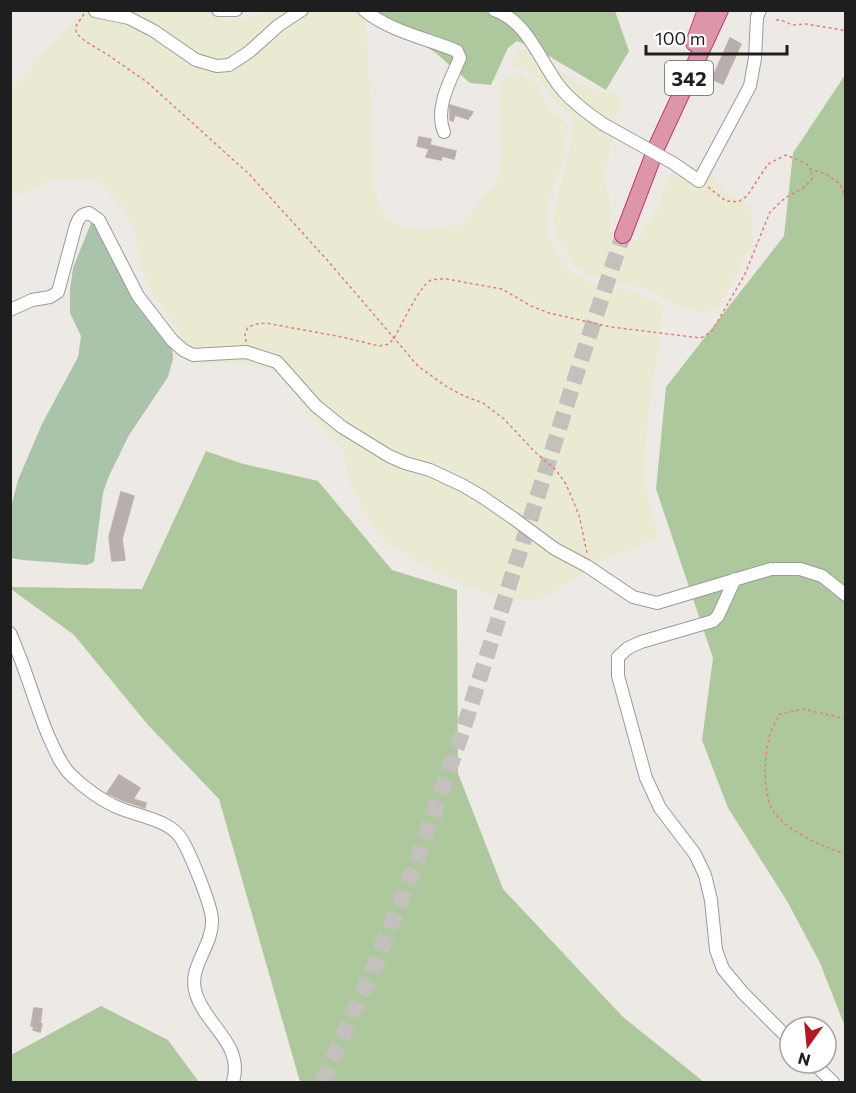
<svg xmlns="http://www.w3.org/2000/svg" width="856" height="1093" viewBox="0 0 856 1093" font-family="Commissioner,sans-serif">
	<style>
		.farmland { fill: #eaead2 }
		.forest { fill: #aec89e }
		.cemetery { fill: #a9c4aa }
		.building { fill: #b6afab; stroke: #bdb0a9; stroke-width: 1.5 }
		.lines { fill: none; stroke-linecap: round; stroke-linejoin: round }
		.highway-tunnel { stroke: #c4c1bd; stroke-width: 16; stroke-dasharray: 16 8; stroke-linecap: butt }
		.minor-casing { stroke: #9b9b9b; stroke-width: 14 }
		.highway-casing { stroke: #c43976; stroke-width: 18 }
		.path { stroke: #e97c7a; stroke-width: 1.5; stroke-dasharray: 3 3; stroke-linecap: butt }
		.minor { stroke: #fff; stroke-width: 12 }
		.highway { stroke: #dc95a9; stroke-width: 16 }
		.minor-bridge-casing { stroke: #9b9b9b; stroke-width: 14; stroke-linecap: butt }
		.minor-bridge { stroke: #fff; stroke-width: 12 }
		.labels { text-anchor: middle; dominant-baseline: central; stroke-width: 6; stroke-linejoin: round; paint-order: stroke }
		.shield { fill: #fff; stroke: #626262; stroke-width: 1.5 }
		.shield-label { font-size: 20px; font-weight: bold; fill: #1e1e1e }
	</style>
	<rect width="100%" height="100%" fill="#edeae5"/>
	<g class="farmland">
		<polygon points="84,11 209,11 225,21 282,11 356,11 366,21 372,119 373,186 379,205 387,218 405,228 430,229 462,225 476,205 497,182 501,157 499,88 506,76 514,74 526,77 535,81 548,107 568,125 560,172 549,199 547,218 547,234 561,259 573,273 594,284 635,292 664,305 647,427 644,483 659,538 608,558 539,600 499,597 473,588 444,576 382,540 363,510 346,471 344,451 307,413 281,370 234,363 203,364 153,295 140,265 134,229 124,209 116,202 101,182 79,179 56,179 12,197 10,194 10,90"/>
		<polygon points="517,50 523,50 591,89 622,96 604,176 611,208 610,232 637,241 657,210 670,174 698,164 711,173 725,191 748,205 752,215 753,243 717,309 700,312 679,307 649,290 587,275 574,265 554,229 553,216 573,133 571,115 559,106 537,78 524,70 511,65"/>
	</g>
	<g class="forest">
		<polygon points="375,11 615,11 629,51 606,90 537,49 517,41 508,48 491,85 470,83 437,54"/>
		<polygon points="845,75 846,1023 844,1024 820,963 787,901 728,808 702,740 713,658 656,489 666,387 784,236 793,153"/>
		<polygon points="206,451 240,463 318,481 392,570 457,590 458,773 503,889 623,1017 704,1082 300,1082 219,799 148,725 74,635 11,589 11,587 142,589"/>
		<polygon points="101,1006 168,1040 199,1082 11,1082 11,1055"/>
	</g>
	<polygon class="cemetery" points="93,218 172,344 173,359 168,377 129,435 109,476 103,493 94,562 87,565 23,560 11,558 11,507 18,480 42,424 78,357 81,336 70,313 70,290 73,268"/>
	<g class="building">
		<polygon points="730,38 741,44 723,84 712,79"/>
		<polygon points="450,105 473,112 468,119 455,115 453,121 450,120"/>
		<polygon points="419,137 431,139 430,145 456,151 454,159 442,156 441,160 426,157 429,149 417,146"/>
		<polygon points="121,492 134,496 122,539 125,560 112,561 109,537"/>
		<polygon points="119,775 140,788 133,799 146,803 145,808 122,800 107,793"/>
		<polygon points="34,1008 42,1009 40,1023 42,1024 40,1032 33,1030 34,1027 31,1026"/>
	</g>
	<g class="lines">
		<polyline class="highway-tunnel" points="322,1082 375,965 420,853 465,724 579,366 623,235"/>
		<g class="minor-casing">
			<g id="minor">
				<polyline points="218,10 236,10"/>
				<path d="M364,10C391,32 426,38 457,51L460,58C451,79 434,108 444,132"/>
				<path d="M494,10C528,21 540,62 560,87C572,102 587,113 603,124"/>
				<polyline points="95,11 129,18 154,31 196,60 217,66 229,65 249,52 279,25 302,10"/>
				<polyline points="673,163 699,181 750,86 755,58 757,17 760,10"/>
				<path d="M10,310L32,300L50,297L58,292L76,225C79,218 81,214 89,213L99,220L138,296L172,340L183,350L193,355L246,352L277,362L316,406L342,427L389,456L405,463L430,470L462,485L481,496L513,518L555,549L587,566L633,597L657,603L771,569H800L822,576L846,595"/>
				<polyline points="735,579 718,616 713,621 641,642 628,648 618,657 618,676 646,778 660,808 695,854 705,875 711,900 716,950 723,969 743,993 790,1040"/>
				<path d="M10,633C25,666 34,701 48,735C54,748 60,764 70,774C83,787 102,801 119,808C138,816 171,820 182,840C190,853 212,906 212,920C213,947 187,967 196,994C206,1026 244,1044 233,1082"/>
				<polyline points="813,1063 833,1082"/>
			</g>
		</g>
		<g class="highway-casing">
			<g id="highway">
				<polyline points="694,43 706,10"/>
				<polyline points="623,235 657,146 720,10"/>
			</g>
		</g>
		<g class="path">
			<polyline points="84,14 76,26 76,33 85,41 108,55 147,82 249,174 328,261 418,366 447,387 464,396 483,403 504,419 535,452 555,469 566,484 579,515 587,553"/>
			<polyline points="776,20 781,20 792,25 806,24 842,30 846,32"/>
			<polyline points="708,187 726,201 738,202 747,196 768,164 786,155 807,164 811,170 824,173 840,184 846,199"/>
			<path d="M246,342L245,334L248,327L256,324L266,323L342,337L379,346L389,344L394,338C402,325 419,286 431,280C436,279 441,279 446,279L502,289L531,306L549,313L611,327L701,338L712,331L745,274L770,212L785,198L803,188L812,179L811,170"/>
			<path d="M846,719L803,709L780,714C777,720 772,727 770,735C764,755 762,794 774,812C786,831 825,848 846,854"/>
		</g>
		<use href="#minor" class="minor"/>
		<use href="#highway" class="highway"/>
		<g class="minor-bridge-casing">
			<polyline id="minor-bridge" points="603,124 673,163"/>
		</g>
		<use href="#minor-bridge" class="minor-bridge"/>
	</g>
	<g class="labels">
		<rect class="shield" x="665" y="61" width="48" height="34" rx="4.5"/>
		<g class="shield-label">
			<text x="689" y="78">342</text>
		</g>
	</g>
	<rect width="856" height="1093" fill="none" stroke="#1e1e1e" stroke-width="24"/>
	<g transform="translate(808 1045) rotate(195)"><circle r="28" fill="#ffffff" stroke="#a5a5a5" stroke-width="1.5"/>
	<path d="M0-4.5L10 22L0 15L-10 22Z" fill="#b31826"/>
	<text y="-9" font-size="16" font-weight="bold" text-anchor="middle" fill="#1e1e1e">N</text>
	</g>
	<path d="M646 45v9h141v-9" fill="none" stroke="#1e1e1e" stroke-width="3"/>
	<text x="655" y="45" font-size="18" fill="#1e1e1e" stroke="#ffffff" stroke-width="4.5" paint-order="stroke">100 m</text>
</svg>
